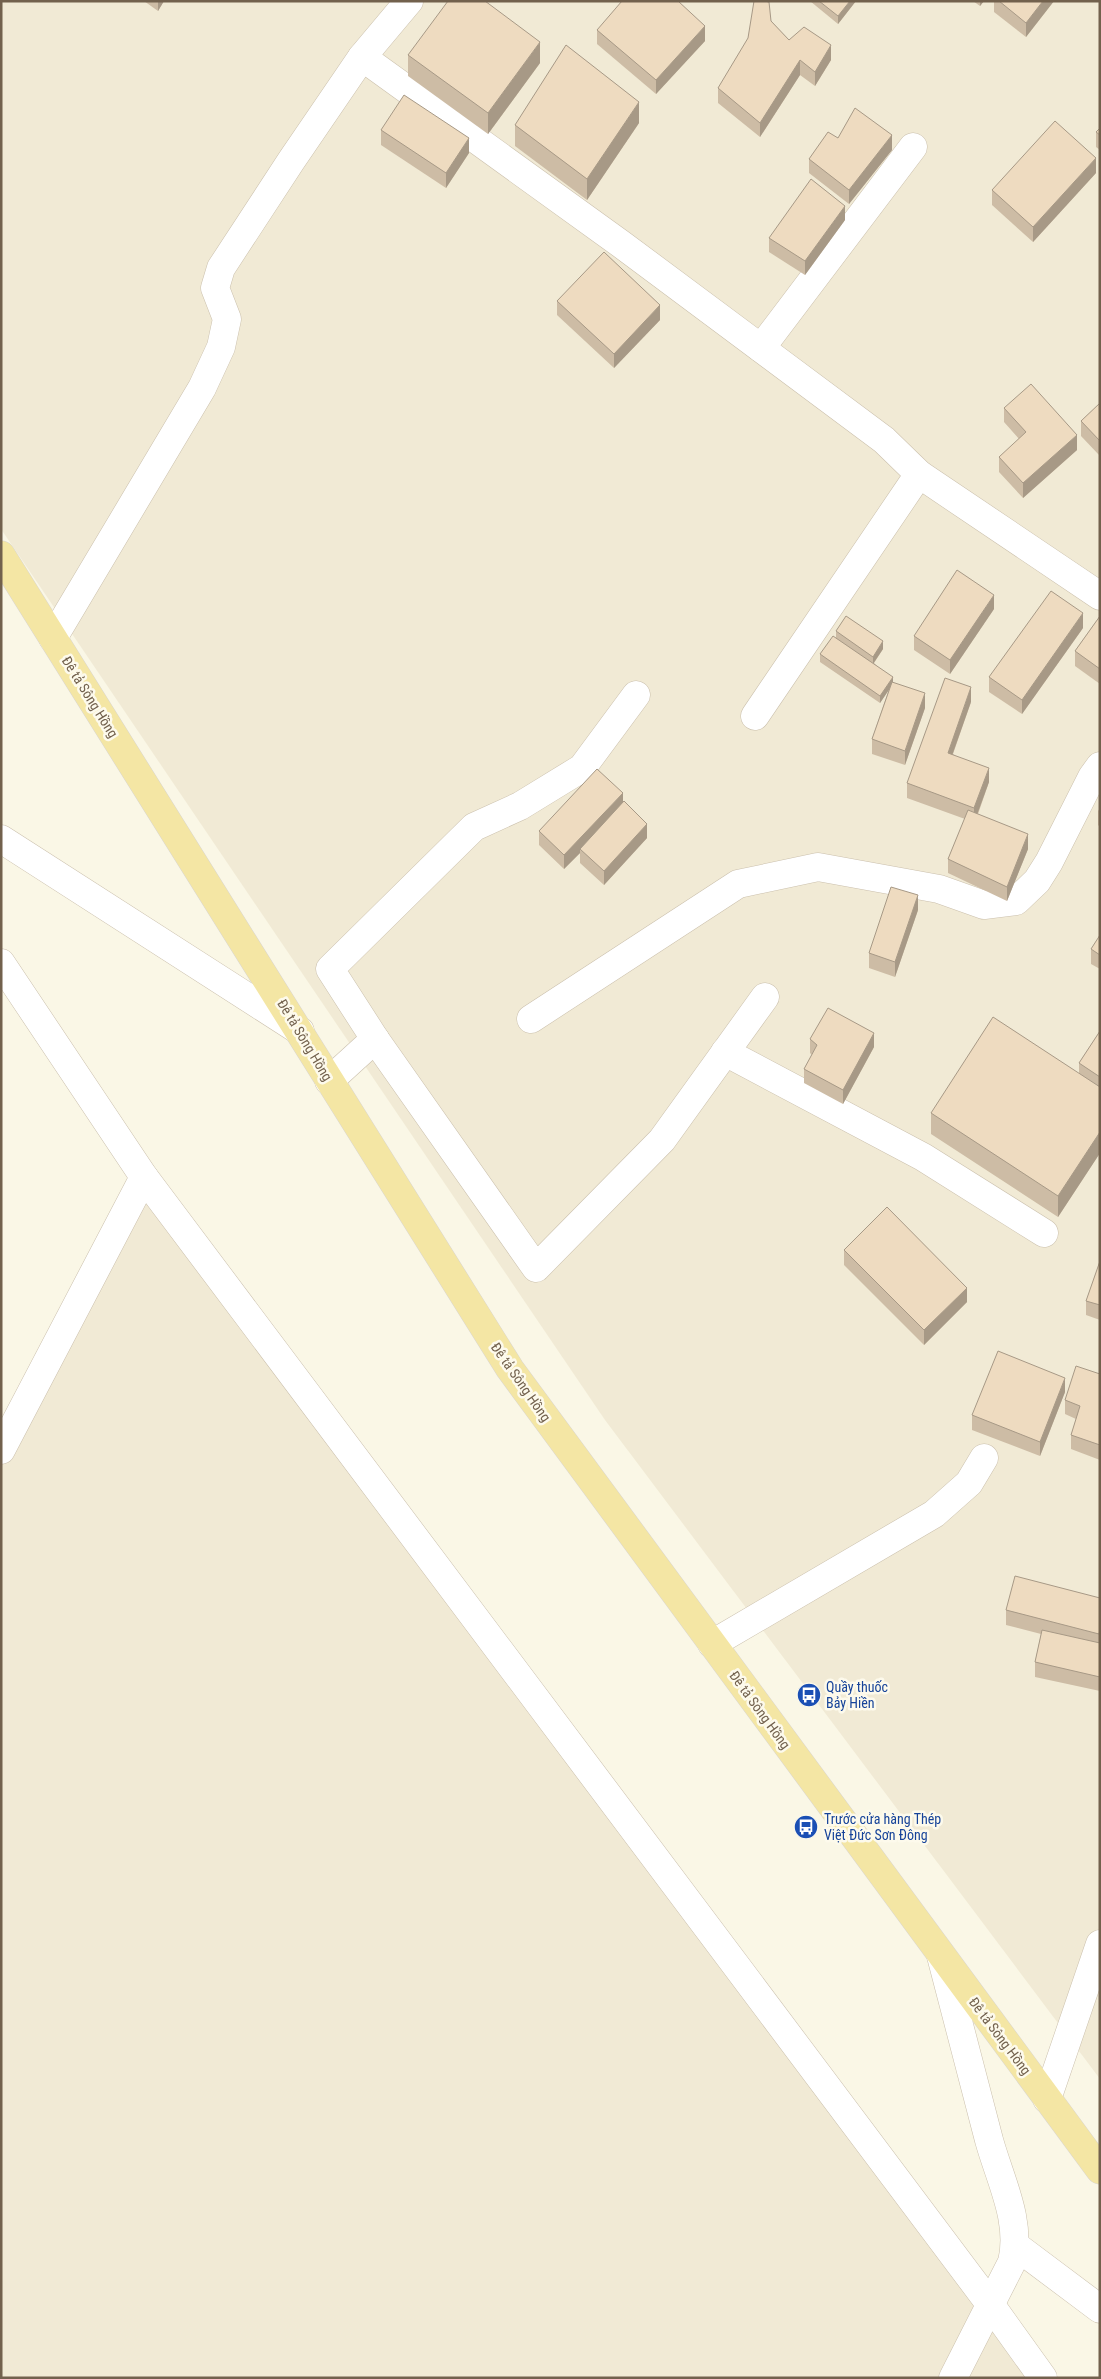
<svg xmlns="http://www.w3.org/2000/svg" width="1101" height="2379" viewBox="0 0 1101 2379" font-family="'Roboto Condensed',sans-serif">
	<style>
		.residential { fill: #f1ead5 }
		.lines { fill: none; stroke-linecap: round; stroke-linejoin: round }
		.street-casing { stroke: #cbc0ad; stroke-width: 29 }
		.primary-casing { stroke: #dad6d1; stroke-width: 29 }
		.street { stroke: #fff; stroke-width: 28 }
		.primary { stroke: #f4e6a4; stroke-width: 28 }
		.wall { fill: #cdbca5 }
		.shaded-wall { fill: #a79986 }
		.building { fill: #eedbc0; stroke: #a79986 }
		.labels { text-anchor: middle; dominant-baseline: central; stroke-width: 5; stroke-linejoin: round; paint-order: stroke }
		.street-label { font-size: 14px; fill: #72614d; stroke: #fdfaec }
		.transit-label { font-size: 14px; fill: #164399; stroke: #fdfaec; text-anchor: start }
	</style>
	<rect width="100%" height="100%" fill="#faf7e6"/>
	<g class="residential">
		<polygon points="1,1 1100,1 1100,2079 605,1420 1,529"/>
		<polygon points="144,1177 1043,2378 1,2378 1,1450"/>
	</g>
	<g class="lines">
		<g class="street-casing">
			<g id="street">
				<polyline points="362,57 621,244 884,440 919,474 1100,596"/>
				<polyline points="761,348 913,147"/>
				<polyline points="53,638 202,388 221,347 227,319 215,288 221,268 291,161 362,57 409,1"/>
				<polyline points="636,695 582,768 520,806 474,827 330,969 375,1039 536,1268 662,1140 765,997"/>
				<polyline points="755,716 919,474"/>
				<polyline points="1,839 300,1031"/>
				<polyline points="1,963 144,1177 990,2304 1043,2378"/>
				<polyline points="531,1019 738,884 818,867 939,889 984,905 1016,901 1037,881 1049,862 1092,777 1100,766"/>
				<polyline points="725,1052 923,1157 1044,1233"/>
				<polyline points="329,1081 375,1039"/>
				<polyline points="1,1450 144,1177"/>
				<polyline points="712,1644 934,1514 969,1483 984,1458"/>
				<path d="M941,1956C957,2018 973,2079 989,2140C1000,2180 1022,2221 1012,2262L953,2378"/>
				<polyline points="1047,2099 1100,1944"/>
				<polyline points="1016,2246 1100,2309"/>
			</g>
		</g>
		<g class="primary-casing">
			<polyline id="primary" points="1,555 510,1369 1100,2170"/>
		</g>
		<use href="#street" class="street"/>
		<use href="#primary" class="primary"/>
	</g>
	<g class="wall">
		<polygon points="144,1 164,1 158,11"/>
		<polygon points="810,1 856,1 838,24"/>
		<polygon points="973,1 984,1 980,6"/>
		<polygon points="994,1 1054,1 1026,37 994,12"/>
		<polygon points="771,21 789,40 831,60 815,86 800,75 760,137 718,103 718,88"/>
		<polygon points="597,30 705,41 656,94 597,44"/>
		<polygon points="408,55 540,63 488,134 408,76"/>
		<polygon points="639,123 587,200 515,146 515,125"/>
		<polygon points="381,130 469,153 446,188 381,145"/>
		<polygon points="1096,132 1100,135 1100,150 1096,147"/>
		<polygon points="838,138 892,150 849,204 809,173 809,159"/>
		<polygon points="1096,173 1033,242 992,205 992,190"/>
		<polygon points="845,220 805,275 769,252 769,238"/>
		<polygon points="557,301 660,320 614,368 557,315"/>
		<polygon points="1100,403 1100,456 1081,436 1081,421"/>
		<polygon points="1004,408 1077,450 1023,498 999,472 999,457 1019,439 1004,422"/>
		<polygon points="994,609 950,674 914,650 914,636"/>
		<polygon points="1100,616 1100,684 1075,666 1075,651"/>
		<polygon points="1083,628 1022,714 989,692 989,677"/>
		<polygon points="836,631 883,649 874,663 893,683 925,708 905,765 872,754 872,739 889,689 880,703 820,662 820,654 836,637"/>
		<polygon points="971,702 953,754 989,782 978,814 1028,849 1007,901 948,873 948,859 965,819 907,798 907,783"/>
		<polygon points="623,802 647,838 604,885 580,863 580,853 564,869 539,845 539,831"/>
		<polygon points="1100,808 1100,827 1098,825 1098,811"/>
		<polygon points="918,910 895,977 869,968 869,953"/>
		<polygon points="1100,935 1100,969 1091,964 1091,949"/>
		<polygon points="1100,1031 1100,1153 1058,1217 931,1134 931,1113 1079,1074 1079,1063"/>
		<polygon points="810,1039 874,1047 843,1104 804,1083 804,1069 812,1055 810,1053"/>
		<polygon points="844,1250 967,1302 924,1345 844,1265"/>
		<polygon points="1100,1261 1100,1320 1086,1315 1086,1301"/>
		<polygon points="1100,1374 1100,1460 1071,1449 1071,1435 1076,1419 1065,1414 1065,1400"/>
		<polygon points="1065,1392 1040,1456 972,1430 972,1415"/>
		<polygon points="1100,1598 1100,1691 1035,1677 1035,1662 1041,1634 1006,1625 1006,1610"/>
	</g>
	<g class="shaded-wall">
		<polygon points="158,1 164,1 158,11"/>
		<polygon points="850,1 856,1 838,24 838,16"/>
		<polygon points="980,1 984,1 980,6"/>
		<polygon points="1043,1 1054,1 1026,37 1026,23"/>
		<polygon points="705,26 705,41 656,94 656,80"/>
		<polygon points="540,42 540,63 488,134 488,113"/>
		<polygon points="831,45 831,60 815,86 815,72"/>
		<polygon points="800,60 800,75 760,137 760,123"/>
		<polygon points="639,102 639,123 587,200 587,179"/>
		<polygon points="892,135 892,150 849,204 849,190"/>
		<polygon points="469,138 469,153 446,188 446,173"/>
		<polygon points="1096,158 1096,173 1033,242 1033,227"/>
		<polygon points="845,206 845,220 805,275 805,261"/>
		<polygon points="660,305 660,320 614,368 614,354"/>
		<polygon points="1077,435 1077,450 1023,498 1023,483"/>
		<polygon points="994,595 994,609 950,674 950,660"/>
		<polygon points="1083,613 1083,628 1022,714 1022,700"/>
		<polygon points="883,641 883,649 873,664 873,657"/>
		<polygon points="893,677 893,684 880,703 880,696"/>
		<polygon points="971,687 971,702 948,767 948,753"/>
		<polygon points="925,693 925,708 905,765 905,751"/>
		<polygon points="989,768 989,782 974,823 974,808"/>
		<polygon points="623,793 623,807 580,849 580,853 564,869 564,855"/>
		<polygon points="647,824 647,838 604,885 604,871"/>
		<polygon points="1028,834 1028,849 1007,901 1007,887"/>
		<polygon points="918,895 918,910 895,977 895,962"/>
		<polygon points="874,1033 874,1047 843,1104 843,1090"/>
		<polygon points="1100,1132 1100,1153 1058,1217 1058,1196"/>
		<polygon points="967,1288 967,1302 924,1345 924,1330"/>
		<polygon points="1065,1378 1065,1392 1040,1456 1040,1442"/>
		<polygon points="1100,1630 1100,1644 1099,1649 1099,1634"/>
	</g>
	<g class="building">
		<polygon points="448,1 485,1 540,42 488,113 408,55"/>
		<polygon points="622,1 678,1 705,26 656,80 597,30"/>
		<polygon points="754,1 764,1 769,2 771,21 789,40 804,27 831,45 815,72 800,60 760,123 718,88 748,38"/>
		<polygon points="819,1 850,1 838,16"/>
		<polygon points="999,1 1043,1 1026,23"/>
		<polygon points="566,45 639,102 587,179 515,125"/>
		<polygon points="404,95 469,138 446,173 381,130"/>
		<polygon points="855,108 892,135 849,190 809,159 828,132 838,138"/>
		<polygon points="1055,121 1096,158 1033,227 992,190"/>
		<polygon points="1100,128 1100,135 1096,132"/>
		<polygon points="811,179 845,206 805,261 769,238"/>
		<polygon points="604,252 660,305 614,354 557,301"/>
		<polygon points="1031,384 1077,435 1023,483 999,457 1026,432 1004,408"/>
		<polygon points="1100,403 1100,441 1081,421"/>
		<polygon points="957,570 994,595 950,660 914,636"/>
		<polygon points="1051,591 1083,613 1022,700 989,677"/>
		<polygon points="846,616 883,641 873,657 836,631"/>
		<polygon points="1100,616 1100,669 1075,651"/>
		<polygon points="833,636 893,677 880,696 820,654"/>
		<polygon points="945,678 971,687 948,753 989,768 974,808 907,783"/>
		<polygon points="892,682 925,693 905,751 872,739"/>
		<polygon points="597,769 623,793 564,855 539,831"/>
		<polygon points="624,801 647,824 604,871 580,849"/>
		<polygon points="968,810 1028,834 1007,887 948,859"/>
		<polygon points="891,887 918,895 895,962 869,953"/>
		<polygon points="1100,935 1100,955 1091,949"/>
		<polygon points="828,1008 874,1033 843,1090 804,1069 817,1045 810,1039"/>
		<polygon points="993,1017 1100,1087 1100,1132 1058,1196 931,1113"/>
		<polygon points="1100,1031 1100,1077 1079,1063"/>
		<polygon points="887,1207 967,1288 924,1330 844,1250"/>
		<polygon points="1100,1261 1100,1305 1086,1301"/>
		<polygon points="998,1351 1065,1378 1040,1442 972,1415"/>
		<polygon points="1076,1366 1100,1374 1100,1445 1071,1435 1080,1406 1065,1400"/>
		<polygon points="1015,1576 1100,1598 1100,1630 1099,1634 1006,1610"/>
		<polygon points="1042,1630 1100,1643 1100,1677 1035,1662"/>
	</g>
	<defs>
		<g id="bus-disc" transform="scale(1.25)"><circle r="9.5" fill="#1a4fb4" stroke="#fdfaec"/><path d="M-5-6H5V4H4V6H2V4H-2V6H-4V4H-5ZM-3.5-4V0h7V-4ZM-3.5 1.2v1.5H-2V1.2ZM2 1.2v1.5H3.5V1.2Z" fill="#fff"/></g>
	</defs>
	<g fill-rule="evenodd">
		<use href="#bus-disc" x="809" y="1695"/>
		<use href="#bus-disc" x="806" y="1827"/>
	</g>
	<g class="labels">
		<g class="street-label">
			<text transform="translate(90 697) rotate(58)">Đê tả Sông Hồng</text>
			<text transform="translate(305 1040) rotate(59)">Đê tả Sông Hồng</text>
			<text transform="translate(521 1382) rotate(55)">Đê tả Sông Hồng</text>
			<text transform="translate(760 1710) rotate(54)">Đê tả Sông Hồng</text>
			<text transform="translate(1000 2036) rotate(53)">Đê tả Sông Hồng</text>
		</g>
		<g class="transit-label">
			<text x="826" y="1687">Quầy thuốc<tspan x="826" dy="16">Bảy Hiền</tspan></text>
			<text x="824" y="1819">Trước cửa hàng Thép<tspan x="824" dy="16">Việt Đức Sơn Đông</tspan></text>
		</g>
	</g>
	<rect width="1101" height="2379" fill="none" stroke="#72614d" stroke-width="5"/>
</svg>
